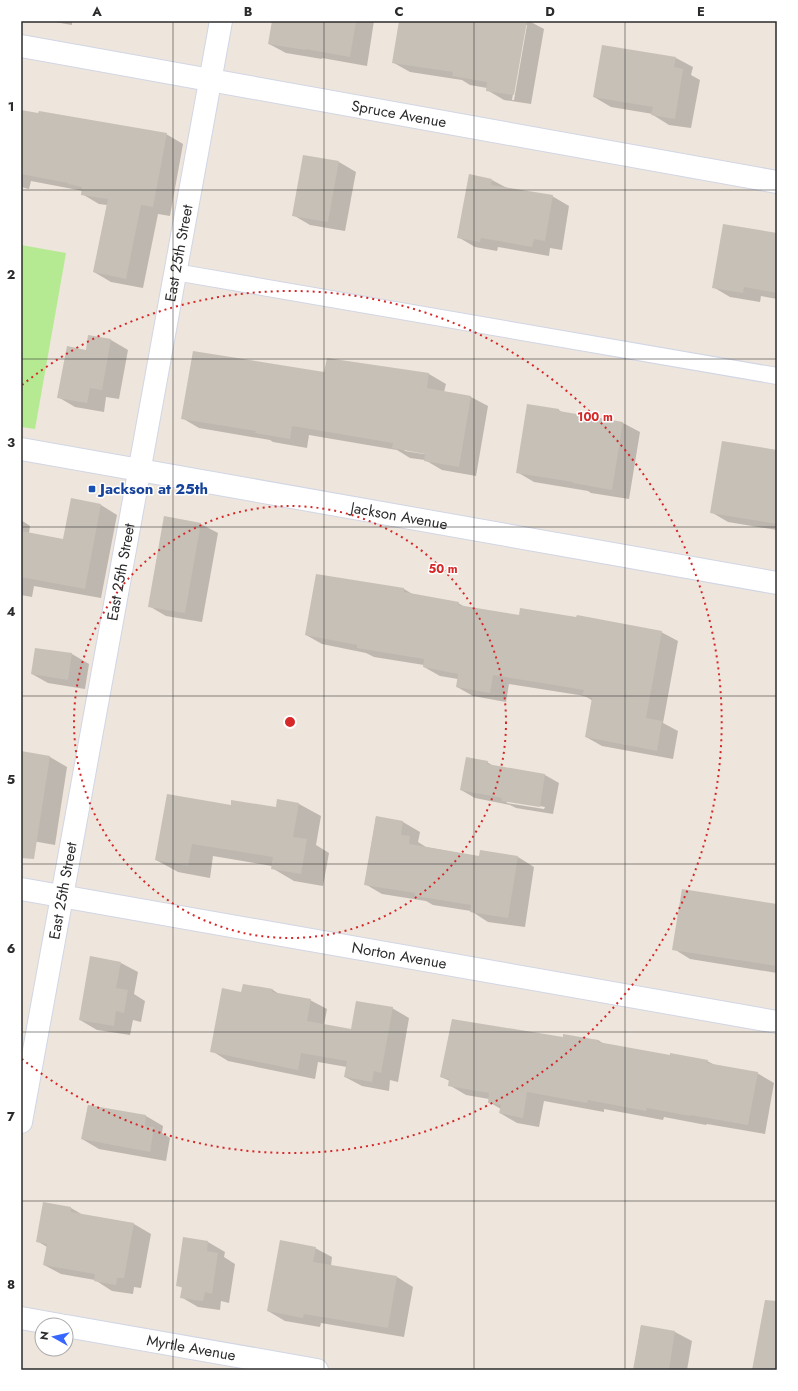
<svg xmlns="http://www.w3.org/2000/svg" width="798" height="1391" viewBox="0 0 798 1391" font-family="Jost,sans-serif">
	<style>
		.green { fill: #b5ea93 }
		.shadow { fill: #0003; fill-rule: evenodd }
		.building { fill: #c6c0b7 }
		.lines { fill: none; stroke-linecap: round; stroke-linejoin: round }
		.lane-casing { stroke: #d1d6e5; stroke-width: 18 }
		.street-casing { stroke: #d1d6e5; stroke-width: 24 }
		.secondary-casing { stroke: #d1d6e5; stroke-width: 24 }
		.lane { stroke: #fff; stroke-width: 16 }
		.street { stroke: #fff; stroke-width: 22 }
		.secondary { stroke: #fff; stroke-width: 22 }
		.grid { fill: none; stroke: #2b2b2b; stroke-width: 1; stroke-opacity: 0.55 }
		.ring { fill: none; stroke: #d62828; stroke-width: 2; stroke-dasharray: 2 4 }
		.transit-dot { fill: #1a4fb4; stroke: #fff; stroke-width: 1.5 }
		.labels { text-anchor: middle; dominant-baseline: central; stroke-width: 3; stroke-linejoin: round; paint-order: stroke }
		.street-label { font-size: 15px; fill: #2b2b2b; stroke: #fff }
		.transit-label { font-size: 15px; font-weight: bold; fill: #164399; stroke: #fff; text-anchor: start }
		.centre { fill: #d62828; stroke: #fff; stroke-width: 2 }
		.ring-label { font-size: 12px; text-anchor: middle; font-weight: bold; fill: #d62828; stroke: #fff; stroke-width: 3; stroke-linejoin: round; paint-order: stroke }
		.neatline { fill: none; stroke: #2b2b2b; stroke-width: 1.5 }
		.grid-label { font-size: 13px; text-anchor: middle; font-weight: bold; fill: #2b2b2b }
	</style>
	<rect width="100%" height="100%" fill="#eee5dc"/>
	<polygon class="green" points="21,245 66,253 35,429 21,427"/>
	<g class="shadow">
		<polygon points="49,21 72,21 72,25"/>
		<polygon points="273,21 374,21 367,66 322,58 322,59 286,53 269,44"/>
		<path d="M400,21H529L544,29L531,104L504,100L487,90V88L470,85L462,80L410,72L394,63ZM525,25H527L514,100H512Z"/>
		<polygon points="676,58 693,67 691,75 700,80 691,128 669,125 653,115 653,114 611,107 594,97"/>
		<polygon points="21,111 166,134 183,144 170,216 158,214 143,288 111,282 94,272 107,205 99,204 82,194 83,191 31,181 29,189 21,187"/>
		<polygon points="339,162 356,172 345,231 310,225 293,215"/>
		<polygon points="492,180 507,188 552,196 569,206 562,250 550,248 549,256 498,247 497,251 475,247 458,237"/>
		<polygon points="777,234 777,299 761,296 760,302 730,297 713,287"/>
		<polygon points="89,336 111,340 128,350 119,399 106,397 104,412 75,407 58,397 87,351"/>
		<path d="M325,373L429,374L446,384L444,392L471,397L488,406L476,476L442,470L425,460L410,458L397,450L309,435L307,448L273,442L270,440L199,428L182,418ZM403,449L430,453V455L405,451Z"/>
		<polygon points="559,410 563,413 623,423 640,432 629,499 591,493 588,491 534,482 517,472"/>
		<polygon points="777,458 777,530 728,522 711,512"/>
		<polygon points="101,505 117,515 101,598 34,586 32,597 21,595 21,520 30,526 29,533 64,540"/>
		<polygon points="201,524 218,533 202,622 166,616 149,606"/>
		<polygon points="404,589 414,595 458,603 465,607 520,616 661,632 678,641 663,723 678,731 673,759 602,746 586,737 593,701 585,696 509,684 506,702 473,696 457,687 458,679 440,676 424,667 424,665 374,657 366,653 322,644 306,635"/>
		<polygon points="36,649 72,654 89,664 85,689 48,683 32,674"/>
		<polygon points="21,752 50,757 67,767 55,845 21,839"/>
		<path d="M487,762L495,767L545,775L559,783L553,814L516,808L510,805L475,798L461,790ZM505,800L545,807L544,809L507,803Z"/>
		<polygon points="299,804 321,816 316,845 329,853 323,886 294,881 272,868 272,866 213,856 210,878 178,872 156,860 231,806 277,808"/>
		<polygon points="376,817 403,822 420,832 418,842 426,847 480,857 518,857 534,867 525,927 488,922 471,911 433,905 426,901 382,894 365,884"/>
		<polygon points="777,905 777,973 690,959 674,949"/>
		<polygon points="121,963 138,972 134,994 145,1001 141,1022 133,1020 130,1035 97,1030 80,1020"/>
		<polygon points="273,990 279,994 310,1000 327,1009 324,1025 351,1030 392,1008 409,1018 398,1082 390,1080 389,1091 362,1086 345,1077 347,1067 318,1062 315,1079 228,1061 212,1051 242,993"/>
		<polygon points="564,1038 598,1040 604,1044 670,1056 707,1061 717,1066 757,1073 774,1083 765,1134 707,1124 706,1125 664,1117 663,1120 604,1109 604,1112 544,1101 539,1127 517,1123 500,1113 501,1109 489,1102 489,1099 466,1095 449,1085 450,1081 441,1077"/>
		<polygon points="88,1106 146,1116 163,1126 162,1133 170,1138 166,1161 99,1149 82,1139"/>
		<polygon points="71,1208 83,1215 134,1224 151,1234 141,1288 134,1287 133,1294 112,1291 95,1280 61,1274 44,1265 47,1247 37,1241"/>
		<polygon points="184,1239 208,1242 225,1252 224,1257 235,1264 229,1303 221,1301 220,1310 198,1307 181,1297 183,1288 177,1285"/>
		<polygon points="315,1248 332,1257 331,1266 397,1277 413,1287 404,1337 321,1323 320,1327 285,1321 268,1311"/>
		<polygon points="641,1326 675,1332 692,1341 687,1370 634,1370"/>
	</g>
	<g class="building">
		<polygon points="272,21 356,21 350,57 305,49 305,50 268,44"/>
		<polygon points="399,21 527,21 514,95 486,91 487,82 452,76 453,72 392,63"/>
		<polygon points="602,45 676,57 674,67 683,69 675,119 651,115 653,107 593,97"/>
		<polygon points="21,110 38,113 39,111 167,133 153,207 141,205 126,279 93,272 108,199 81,195 82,187 68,184 68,183 21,174"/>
		<polygon points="303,155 339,161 328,222 292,216"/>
		<polygon points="469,174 492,179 491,185 553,195 545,241 534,239 532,247 481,238 480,242 457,238"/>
		<polygon points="723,224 777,233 777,293 744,287 743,293 712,288"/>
		<polygon points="88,335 111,339 102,390 90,388 87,403 57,398 67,346 86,350"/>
		<polygon points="193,351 324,372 327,358 429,373 427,388 471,396 459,467 424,461 425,454 392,448 393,443 292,426 290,439 255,433 256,431 181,419"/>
		<polygon points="527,404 559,409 559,411 623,422 612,490 573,483 573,482 516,473"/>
		<polygon points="722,441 777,450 777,524 710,513"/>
		<polygon points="71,498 101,504 85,589 21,577 21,531 63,539"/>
		<polygon points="164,516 201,523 185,613 148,607"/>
		<polygon points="316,574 404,588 404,592 459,602 458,605 519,615 520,608 576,617 577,615 662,631 646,718 662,721 657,751 585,737 592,698 582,696 584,690 493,675 490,693 456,687 458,674 423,667 424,659 357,648 357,645 305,635"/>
		<polygon points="35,648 72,653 68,680 31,674"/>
		<polygon points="21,751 50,756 34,859 21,858"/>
		<polygon points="466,757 488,761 487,764 545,774 540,807 501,801 502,798 460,790"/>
		<polygon points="167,794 231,805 231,800 276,807 277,799 299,803 293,837 307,839 301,874 271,869 273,857 192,844 188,866 155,860"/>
		<polygon points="376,816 403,821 401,835 410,836 409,844 479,856 480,850 518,856 508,918 470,912 471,905 415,896 415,893 364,885"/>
		<polygon points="682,889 777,904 777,966 672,950"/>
		<polygon points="90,956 121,962 116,988 128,990 124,1013 116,1011 114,1026 79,1020"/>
		<polygon points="243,984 273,989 272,992 311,999 307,1021 351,1029 356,1001 393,1007 381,1073 374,1071 372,1082 344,1077 347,1061 301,1053 298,1070 210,1052 222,988 241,992"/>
		<polygon points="452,1019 563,1037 563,1034 598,1040 598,1042 670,1055 670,1053 708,1060 707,1063 758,1072 748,1125 690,1115 690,1116 647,1108 646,1111 588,1100 587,1103 527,1092 523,1118 499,1113 501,1105 488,1103 489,1093 448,1086 449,1079 440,1077"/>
		<polygon points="88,1105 146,1115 145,1126 154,1127 150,1152 81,1139"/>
		<polygon points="43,1202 71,1207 71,1212 134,1223 124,1278 117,1278 116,1285 94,1281 95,1274 43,1265 47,1244 36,1242"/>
		<polygon points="183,1237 208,1241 207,1251 218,1253 212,1294 205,1292 203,1301 180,1298 182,1287 176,1286"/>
		<polygon points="280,1240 316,1247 313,1262 397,1276 388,1328 304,1314 303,1318 267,1311"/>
		<polygon points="765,1300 777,1301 777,1370 752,1370"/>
		<polygon points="641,1325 675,1331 669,1370 633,1370"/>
	</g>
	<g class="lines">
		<g class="lane-casing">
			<polyline id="lane" points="175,272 777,376"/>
		</g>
		<g class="street-casing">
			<g id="street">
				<path id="s1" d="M21,46L777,182"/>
				<path id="s2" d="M21,889L777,1022"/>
				<path id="s3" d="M21,1122L221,21"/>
				<polyline points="21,1318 60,1325"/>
				<path id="s4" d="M66,1326L317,1370"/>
			</g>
		</g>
		<g class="secondary-casing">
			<g id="secondary">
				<path id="s5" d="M21,449L777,583"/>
			</g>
		</g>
		<use href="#lane" class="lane"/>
		<use href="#street" class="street"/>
		<use href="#secondary" class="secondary"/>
	</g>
	<path class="grid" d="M173,21V1370M324,21V1370M474,21V1370M625,21V1370M21,190H777M21,359H777M21,527H777M21,696H777M21,864H777M21,1032H777M21,1201H777"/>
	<g class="ring">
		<circle cx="290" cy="722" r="216"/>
		<path d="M22 385A431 431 0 1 1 22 1059"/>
	</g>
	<rect class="transit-dot" x="88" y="485" width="8" height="8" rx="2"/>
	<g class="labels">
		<g class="street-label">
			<text stroke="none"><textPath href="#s1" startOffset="384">Spruce Avenue</textPath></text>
			<text stroke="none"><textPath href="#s3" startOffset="883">East 25th Street</textPath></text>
			<text stroke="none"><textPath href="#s5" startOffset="384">Jackson Avenue</textPath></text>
			<text stroke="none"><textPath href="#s3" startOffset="559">East 25th Street</textPath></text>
			<text stroke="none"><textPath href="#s3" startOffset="235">East 25th Street</textPath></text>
			<text stroke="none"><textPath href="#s2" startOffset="384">Norton Avenue</textPath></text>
			<text stroke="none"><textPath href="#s4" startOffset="127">Myrtle Avenue</textPath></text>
		</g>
		<g class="transit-label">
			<text x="100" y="489">Jackson at 25th</text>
		</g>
	</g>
	<circle cx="290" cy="722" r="6" class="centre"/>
	<g class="ring-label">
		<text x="595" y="421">100 m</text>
		<text x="443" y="573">50 m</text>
	</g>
	<rect width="798" height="1391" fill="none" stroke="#ffffff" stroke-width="44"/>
	<g transform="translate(54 1337) rotate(278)"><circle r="19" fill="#ffffff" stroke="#aaaaaa"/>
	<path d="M0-3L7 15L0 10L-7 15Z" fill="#3867ff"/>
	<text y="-6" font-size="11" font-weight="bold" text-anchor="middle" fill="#2b2b2b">N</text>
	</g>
	<rect x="22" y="22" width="754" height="1347" class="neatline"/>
	<g class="grid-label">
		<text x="97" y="16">A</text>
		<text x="248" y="16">B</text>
		<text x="399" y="16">C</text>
		<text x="550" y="16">D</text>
		<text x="701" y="16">E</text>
		<text x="11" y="111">1</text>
		<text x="11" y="279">2</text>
		<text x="11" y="447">3</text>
		<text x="11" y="616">4</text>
		<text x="11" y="784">5</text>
		<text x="11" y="953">6</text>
		<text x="11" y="1121">7</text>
		<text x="11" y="1289">8</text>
	</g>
</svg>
